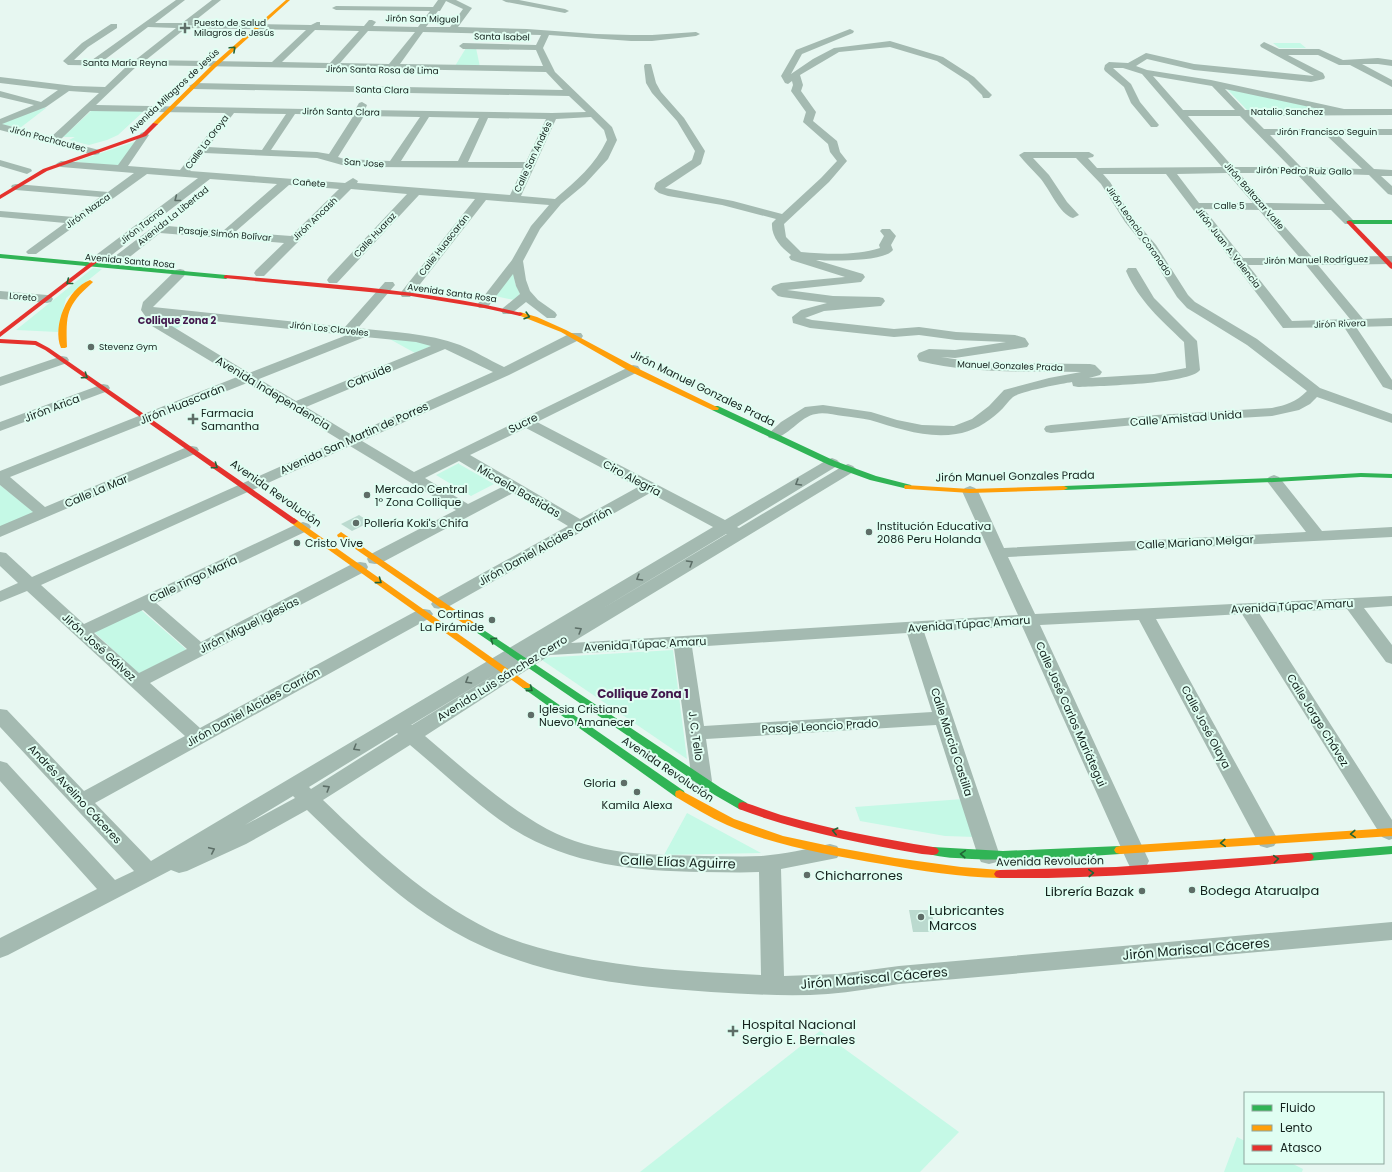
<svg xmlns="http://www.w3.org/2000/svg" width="1392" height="1172" viewBox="0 0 1392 1172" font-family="Poppins,sans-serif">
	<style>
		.green { fill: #c5f9e6 }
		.building { fill: #bbdacf }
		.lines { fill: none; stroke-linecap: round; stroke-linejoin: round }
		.street { fill: #a4bab1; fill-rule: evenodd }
		.fast { fill: #30b455; fill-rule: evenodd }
		.slow { fill: #ff9f0a; fill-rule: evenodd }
		.jam { fill: #e5322d; fill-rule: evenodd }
		.oneway { stroke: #216436 }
		.oneway2 { stroke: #5c6e67 }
		.poi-dot { fill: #5e6d67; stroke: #e0fef2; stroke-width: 1.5 }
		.labels { text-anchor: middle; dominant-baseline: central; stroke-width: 4; stroke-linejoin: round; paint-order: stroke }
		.far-street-label { font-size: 9px; fill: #14221d; stroke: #e0fef2 }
		.far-poi-label { font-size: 9px; fill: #14221d; stroke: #e0fef2; text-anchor: start }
		.far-neighbourhood-label { font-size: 10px; font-weight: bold; fill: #43194d; stroke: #e0fef2 }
		.street-label { font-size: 11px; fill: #14221d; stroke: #e0fef2 }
		.poi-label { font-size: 11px; fill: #14221d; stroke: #e0fef2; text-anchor: start }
		.neighbourhood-label { font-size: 12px; font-weight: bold; fill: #43194d; stroke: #e0fef2 }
		.near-street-label { font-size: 13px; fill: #14221d; stroke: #e0fef2 }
		.near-poi-label { font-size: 13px; fill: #14221d; stroke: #e0fef2; text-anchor: start }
	</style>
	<rect width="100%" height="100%" fill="#e7f7f1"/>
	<g class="green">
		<polygon points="1273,43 1300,43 1306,48 1279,48"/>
		<polygon points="466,48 476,48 480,67 455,66"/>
		<polygon points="1226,88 1326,110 1247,110"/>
		<polygon points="42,106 46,108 20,128 0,124"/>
		<polygon points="92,110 144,111 118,135 107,140 89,145 69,140 75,137 63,137"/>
		<polygon points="137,141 119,166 74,162"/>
		<polygon points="93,268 102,269 66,298 58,332 16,330"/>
		<polygon points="514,268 515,283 520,294 514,300 495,296"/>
		<polygon points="159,314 201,318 174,329 158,317"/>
		<polygon points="386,337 436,344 415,353"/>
		<polygon points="459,463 459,464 494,484 471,496 436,475"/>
		<polygon points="0,485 35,513 0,528"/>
		<polygon points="141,610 188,651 140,675 94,632"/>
		<polygon points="673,650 687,759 539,658"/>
		<polygon points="963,799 975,837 945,836 860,821 855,807"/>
		<polygon points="687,813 761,853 664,855"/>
		<polygon points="820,1031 959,1132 920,1172 640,1172"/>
		<polygon points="1237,1137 1245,1141 1245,1163 1291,1163 1303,1169 1302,1172 1224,1172"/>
	</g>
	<g class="building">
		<polygon points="359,515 370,522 352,531 341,524"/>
		<polygon points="909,910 931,910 936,932 913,932"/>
	</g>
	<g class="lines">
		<g class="street">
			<path d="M176,0H185L155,23H182L212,0H221L192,23L311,25L317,22H320V25L364,26L369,20H372L376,22L373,26L418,27L430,11L336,10L332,8L336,6L433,7L438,0H456L472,8L458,27L527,29L596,34L631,35H652L696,32L700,34L696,36L652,41H631L549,35L543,48L555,72L612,127L617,140L608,159L585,184L561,204L540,229L523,261L526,280L530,291L538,300L555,312L557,315L555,318H547L526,302L511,314H503L501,311L503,308L520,294L516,286L513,274L487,308H479L477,305L512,260L531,226L549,205L486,200L410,297H402L400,294L402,291L475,199L419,195L337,283H329L327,280L329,277L407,194L351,189L264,276H256L254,273L256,270L284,243L160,233L122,263H114L112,260L114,257L162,220H170L172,222L168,226L223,231L277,184L210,179L104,261H96L94,258L96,255L198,178L147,174L36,254H28L26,252L28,250L65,223L0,217V211L74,217L100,197L16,190L11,187L12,185L16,184L108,192L134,173L61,167L56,164L61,161L118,165L141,133L144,132L149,135L128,166L180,170L225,113L90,111L60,140L99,150L100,152L99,154L95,155L0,130V119L34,105L0,97V91L41,102L58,90L0,83V77L74,86L105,87L127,66L68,65L63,61L82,43L111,24H117V28L88,47L74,60H92ZM446,1L463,9L450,27H426L438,11H440ZM148,27L176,28L134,61H103ZM186,28L306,30L272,62L146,60ZM315,30L359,31L330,63L282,62ZM368,31L415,32L389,64L340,63ZM423,32L541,35L536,45L463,43L459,46L463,49L536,50L543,66L400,64ZM138,65L384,69L382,72L386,75L389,74L393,69L546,72L563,90L194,83L189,86L194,89L569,96L586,112L552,113L365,110L367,105L362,102L359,103L355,110L96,105ZM69,91L99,93L51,137L2,124L46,107ZM234,113L286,114L262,150L208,147ZM295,114L354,115L329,154L317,152L271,150ZM364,116L420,117L390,161L344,159L338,157ZM429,117L479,118L458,161H401ZM591,117L604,130L607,140C595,165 576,181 555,199L521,196L556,119ZM488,118L546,119L526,162H468ZM204,153L317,158L342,165L371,167L523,168L510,195L357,183L358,181L353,178L345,183L190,171ZM289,185L339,189L291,236L235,232Z"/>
			<polygon points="502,0 519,0 565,9 569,11 565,13 506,2"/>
			<path d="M850,29L854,31L853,33L802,54L791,74L813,59L834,48L890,41L943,57L974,77L992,95L989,98H983L982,95L968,81L937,61L890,47L839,52L800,75L803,85L801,91L816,112L813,121L837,141L840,152L847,161L829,182L784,224L786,237L801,252C827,254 855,256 880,248L879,245L884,236L880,231L882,229H890L896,236L891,245L893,250C884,262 831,261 816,260L863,274L865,277L861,282L787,290L833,296L879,297L883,298L885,301L881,306L824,311L805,318L812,320L894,329L919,327L956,332L1015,335L1025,338L1029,344L1027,347L955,358L941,357L981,363L1090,364L1095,365L1102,372L1100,375L1089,378L1154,374L1186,368L1184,342C1161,320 1139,301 1126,271L1128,268H1136L1154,298L1197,341L1200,370C1190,384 1098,386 1078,387L1073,386L1072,382C1061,384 1021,391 1013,397C1008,401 1004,408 999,412C987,423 972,432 956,434C927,439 897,428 870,420C861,418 851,417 843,416C834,415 824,412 816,414C799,416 785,442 769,438L767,435L781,422L805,407L823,405L871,412L897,420L922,425L954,426L972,419L989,406L1004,390L1049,378L1081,372C1027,371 972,374 919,361L917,356L919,353L929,349L955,350L1006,342L956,340L919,335L894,337L810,328L793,323L792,317L801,310L827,303L782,297L778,296L771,289L773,286L781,283L845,277L791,260L789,257L791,255C781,247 771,237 772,223L776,219L722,205L668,196L659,193L654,189L656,183L692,160L695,151L677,121L652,93L646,83L644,66L645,64H651L656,83L661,92L684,118L705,151L701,164L665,188L733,201L782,214L821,178L837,161L830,152L828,144L803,122L806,112L791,91L793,85L792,81L788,84L785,83L781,76L796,50Z"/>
			<path d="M1264,42L1279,49H1319L1343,60L1378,58L1392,60V66L1378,64H1362L1392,80V87L1350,65H1339L1318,55H1288L1323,73L1325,77L1324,79L1311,82L1194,70L1147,59L1136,66L1147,70L1211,80L1344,109H1392V115L1251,116L1264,129H1392V135H1338L1374,169L1392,170V176H1381L1392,186V195L1388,194L1369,175L1308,173L1353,220L1355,222L1353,224H1345L1331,210H1270L1312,257L1392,256V264L1318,265L1363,319L1392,318V326L1356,327L1392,380V390L1383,387L1344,327L1283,328L1166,174H1103L1110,182L1133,218L1156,245L1188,295L1195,302L1257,339L1320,388L1392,414V423L1317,397L1310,404L1299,410L1272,416L1156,423L1051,433L1046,432L1044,429L1046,426L1051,425L1156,415L1272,408C1286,405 1296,402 1307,391L1247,345L1187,308L1177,297L1147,249L1125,222L1101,184L1076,158H1033L1049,175L1067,202L1079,215L1073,218C1060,215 1049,188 1040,178C1033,170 1025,163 1019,155L1024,152H1089L1094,155L1093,157L1088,158L1097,168L1222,167L1142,74L1123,68H1113L1131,84L1140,102L1159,125L1157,127H1151L1131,103L1124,87L1105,71L1104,69L1105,65L1109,62L1128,63L1146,53L1194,64L1314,76L1261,47L1260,45ZM1153,76L1212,86L1235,110H1183ZM1225,89L1319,109L1245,110ZM1188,116H1240L1290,167H1233ZM1270,135H1326L1362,169L1301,167ZM1227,173L1253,203H1199L1177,174ZM1239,173H1296L1325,204L1265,203ZM1204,209L1259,210L1300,258H1243ZM1248,265H1306L1350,319L1292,321Z"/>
			<polygon points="0,160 31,169 32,171 27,174 0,166"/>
			<path d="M180,269L184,270L186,273L184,276L153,307L345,327L385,282H393L395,285L358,328C391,332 428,333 460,345C475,351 489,360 504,367L571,333H581L583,336L581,339L509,375L362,441L414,472L633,365L638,366L640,369L638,372L537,422L725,520L827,460L832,458L837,460L840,463L837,466L737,527L739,528L843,466L848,464L853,466L856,469L853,472L571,643L1018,615L962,491L965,488L970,486L975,488L978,491L1004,548L1306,532L1266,480L1269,477L1274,475L1279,477L1322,531L1392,527V537L1008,557L1035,614L1392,596V606L1364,608L1392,645V664L1386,662L1347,609L1259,613L1392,820V839L1389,840L1382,837L1242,614L1156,619L1278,840L1274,846L1267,848L1260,846L1139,620L1040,625L1149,861L1146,867L1138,869L1130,867L1127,861L1022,626L924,632L1000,856L997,862L989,864L981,862L978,856L936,725L706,739L712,781L709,786L702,788L695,786L692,781L674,648L550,655L425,736C464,769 502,804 547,829C595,855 651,855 704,856C723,856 742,857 762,856C784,854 807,849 830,844L837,846L841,852L837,858L781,869L784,976L839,974L899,966L1392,922V940L899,984C875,988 852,992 828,994C789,997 750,994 711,992C621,986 525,975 446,927C393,895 351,852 307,810L246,844L187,871L179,873L171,870L8,955L0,958V938L97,889L0,781V761L7,763L115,880L134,871L0,727V709L7,710L84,791L185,736L27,591L0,602V591L18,583L0,566V552L6,553L32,577L340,440L247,383L10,477L45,507L187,447L192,446L197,447L199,450L197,453L0,537V526L33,512L0,485V471L237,377L152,326L141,310L143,302L176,270ZM156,315L347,335L249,373L162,320ZM365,337L416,342L431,346L296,401L259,379ZM445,349L493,372L352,435L306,407ZM526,428L638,487L580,519L470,455ZM350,446L456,510L369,555L367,559L369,563L375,564L381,563L513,493L568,526L434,600L431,604L434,608L440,609L446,608L650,493L713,527L151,861L95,803L430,618L433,614L430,610L424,609L418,610L200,728L150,683L366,571L368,567L366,563L360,562L354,563L201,642L156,603L309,530L311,527L309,524L303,522L297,524L84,624L41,585ZM459,461L502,487L468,504L425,478ZM726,534H727L600,610ZM143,610L187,649L139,673L94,633ZM907,633L932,712L704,726L692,647ZM502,670L412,725H411ZM397,733L398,734L311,789L309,787ZM410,745C444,773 476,805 513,829C571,865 635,871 702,872C721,872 740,873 759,872L761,975C697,972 632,969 568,955C542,949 515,942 490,930C426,898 375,850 323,800ZM293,796L295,798L245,825Z"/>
			<polygon points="0,291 47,295 51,296 53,299 51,302 47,303 0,299"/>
			<polygon points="62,356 67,357 69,360 67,363 0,386 0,377"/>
			<polygon points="103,384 108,385 110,388 108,391 0,431 0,422"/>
		</g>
		<g class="fast">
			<polygon points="1392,220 1392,224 1349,224 1346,222 1349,220"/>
			<polygon points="0,254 226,275 229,277 226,279 0,258"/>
			<polygon points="712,406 718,406 835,461 876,476 911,485 912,487 908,489 870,480 829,465 712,410"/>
			<polygon points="1361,473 1392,474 1392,478 1361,477 1274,482 1064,490 1060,488 1064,486 1274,478"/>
			<polygon points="473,623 721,788 747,803 748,806 747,809 743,810 739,809 713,794 470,628 468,626"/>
			<polygon points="526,683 529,684 684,791 685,794 684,797 680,798 676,797 523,688 521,686 523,684"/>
			<path d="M1120,846L1124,847L1126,850L1124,853L1120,854C1071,857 1021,861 972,859C958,858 942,858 929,854L927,851L929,848L933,847L1003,851Z"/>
			<polygon points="1392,846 1392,854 1308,861 1304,860 1302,857 1304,854 1308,853"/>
		</g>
		<g class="slow">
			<polygon points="286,0 290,0 216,67 157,125 153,125 153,123 212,65"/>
			<path d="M90,280L93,282L92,283C66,306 66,314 67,347L65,348H61C52,326 67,289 90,280Z"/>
			<polygon points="520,312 537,317 566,330 635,367 719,408 718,410 712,410 629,371 561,332 518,315 517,314"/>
			<polygon points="905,485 970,489 1064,486 1068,488 1064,490 970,493 908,489 905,489 904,487"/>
			<polygon points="294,518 529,684 531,686 529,688 523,688 291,523 290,521"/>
			<polygon points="341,532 476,624 478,626 476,628 470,628 338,537 337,535"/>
			<path d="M680,790L734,819L783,836L839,848L895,858L961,867L1000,870L1004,871L1006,874L1004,877L1000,878C961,877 921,871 882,864C830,855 776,846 727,825C709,817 693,807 676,797L675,794L676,791Z"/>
			<polygon points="1392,828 1392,836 1120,854 1116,853 1114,850 1116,847 1120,846"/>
		</g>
		<g class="jam">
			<polygon points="153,123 158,124 146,136 47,171 0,199 0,195 43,169 142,134"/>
			<polygon points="1347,221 1351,221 1392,263 1392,269 1390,268 1347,223"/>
			<polygon points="95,259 100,260 0,337 0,332"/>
			<path d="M226,275C325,284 425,289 522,313L523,314L520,316L484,308L411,296L224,278V276Z"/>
			<polygon points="0,339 36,341 49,348 298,521 294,524 291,523 45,350 35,345 0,343"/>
			<path d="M743,802C756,806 768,811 781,815C830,829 882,839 933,847L937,848L939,851L937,854L933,855L922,854C860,843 797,831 739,809L738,806L739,803Z"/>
			<path d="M1308,853L1312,854L1314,857L1312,860L1308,861C1205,870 1103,879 1000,878L996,877L994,874L996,871L1000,870L1116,867Z"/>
		</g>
	</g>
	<defs><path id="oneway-chevron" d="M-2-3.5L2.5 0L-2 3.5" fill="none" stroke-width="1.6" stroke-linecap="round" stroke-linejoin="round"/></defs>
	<g class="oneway">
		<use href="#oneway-chevron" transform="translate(233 49) rotate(-43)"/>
		<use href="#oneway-chevron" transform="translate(69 282) rotate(142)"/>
		<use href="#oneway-chevron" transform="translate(527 316) rotate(17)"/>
		<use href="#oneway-chevron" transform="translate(85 376) rotate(34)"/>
		<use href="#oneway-chevron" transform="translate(215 466) rotate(35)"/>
		<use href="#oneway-chevron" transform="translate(379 581) rotate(36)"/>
		<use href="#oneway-chevron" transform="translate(493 640) rotate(-146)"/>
		<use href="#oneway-chevron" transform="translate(530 689) rotate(37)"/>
		<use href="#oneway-chevron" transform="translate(835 831) rotate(-167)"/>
		<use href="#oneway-chevron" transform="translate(1353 834) rotate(176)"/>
		<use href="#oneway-chevron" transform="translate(1223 843) rotate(176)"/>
		<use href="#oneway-chevron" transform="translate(963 854) rotate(-176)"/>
		<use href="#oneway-chevron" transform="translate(1276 859) rotate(-5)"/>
		<use href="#oneway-chevron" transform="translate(1091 873) rotate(-3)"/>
	</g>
	<g class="oneway2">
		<use href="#oneway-chevron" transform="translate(177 199) rotate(142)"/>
		<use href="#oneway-chevron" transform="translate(798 483) rotate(149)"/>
		<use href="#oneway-chevron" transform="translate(690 563) rotate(-31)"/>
		<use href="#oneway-chevron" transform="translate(639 578) rotate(149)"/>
		<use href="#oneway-chevron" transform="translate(579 630) rotate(-31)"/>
		<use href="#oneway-chevron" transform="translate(468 681) rotate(149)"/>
		<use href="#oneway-chevron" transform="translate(356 748) rotate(149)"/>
		<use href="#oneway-chevron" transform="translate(327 788) rotate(-32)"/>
		<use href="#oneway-chevron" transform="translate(212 850) rotate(-25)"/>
	</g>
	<g class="poi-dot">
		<path d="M183 22h4v4h4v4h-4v4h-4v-4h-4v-4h4z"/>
		<circle cx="91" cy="347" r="4"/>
		<path d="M191 413h4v4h4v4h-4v4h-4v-4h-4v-4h4z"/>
		<circle cx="367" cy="495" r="4"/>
		<circle cx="356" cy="523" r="4"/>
		<circle cx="869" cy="532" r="4"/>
		<circle cx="297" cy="543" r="4"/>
		<circle cx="492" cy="620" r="4"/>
		<circle cx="531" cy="715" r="4"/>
		<circle cx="624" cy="783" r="4"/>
		<circle cx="637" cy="792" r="4"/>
		<circle cx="807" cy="875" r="4"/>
		<circle cx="1192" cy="890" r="4"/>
		<circle cx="1142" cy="891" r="4"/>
		<circle cx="921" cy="917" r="4"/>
		<path d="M731 1025h4v4h4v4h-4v4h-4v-4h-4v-4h4z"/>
	</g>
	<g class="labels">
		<g class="far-street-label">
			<text transform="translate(422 19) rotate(1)">Jirón San Miguel</text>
			<text transform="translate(502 37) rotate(1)">Santa Isabel</text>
			<text x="125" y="63">Santa María Reyna</text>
			<text transform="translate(382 70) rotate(1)">Jirón Santa Rosa de Lima</text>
			<text transform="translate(382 90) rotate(1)">Santa Clara</text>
			<text transform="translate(174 91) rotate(-43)">Avenida Milagros de Jesús</text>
			<text transform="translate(341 112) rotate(1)">Jirón Santa Clara</text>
			<text x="1287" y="112">Natalio Sanchez</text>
			<text x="1327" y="132">Jirón Francisco Seguin</text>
			<text transform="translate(48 139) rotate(15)">Jirón Pachacutec</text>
			<text transform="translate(207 142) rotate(-53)">Calle La Oroya</text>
			<text transform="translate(533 157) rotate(-65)">Calle San Andrés</text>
			<text transform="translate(364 163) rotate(4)">San Jose</text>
			<text transform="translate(1304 171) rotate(1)">Jirón Pedro Ruiz Gallo</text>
			<text transform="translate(309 183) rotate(4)">Cañete</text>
			<text transform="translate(1254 196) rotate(49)">Jirón Baltazar Valle</text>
			<text x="1229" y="206">Calle 5</text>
			<text transform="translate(88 211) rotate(-36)">Jirón Nazca</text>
			<text transform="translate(173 216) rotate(-39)">Avenida La Libertad</text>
			<text transform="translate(315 219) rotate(-44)">Jirón Ancash</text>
			<text transform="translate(142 226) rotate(-38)">Jirón Tacna</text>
			<text transform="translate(1139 231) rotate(55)">Jirón Leoncio Coronado</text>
			<text transform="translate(225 234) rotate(5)">Pasaje Simón Bolívar</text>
			<text transform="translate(375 235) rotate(-47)">Calle Huaraz</text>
			<text transform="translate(444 245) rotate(-52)">Calle Huascarán</text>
			<text transform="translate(1228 248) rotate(52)">Jirón Juan A. Valencia</text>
			<text transform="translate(1316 260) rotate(-1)">Jirón Manuel Rodríguez</text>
			<text transform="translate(130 261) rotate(5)">Avenida Santa Rosa</text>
			<text transform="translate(452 293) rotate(8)">Avenida Santa Rosa</text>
			<text transform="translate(23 297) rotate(5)">Loreto</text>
			<text transform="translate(1340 324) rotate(-2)">Jirón Rivera</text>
			<text transform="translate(329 329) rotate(6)">Jirón Los Claveles</text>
			<text transform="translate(1010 366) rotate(2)">Manuel Gonzales Prada</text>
		</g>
		<g class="far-poi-label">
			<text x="194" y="23">Puesto de Salud<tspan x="194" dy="10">Milagros de Jesús</tspan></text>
			<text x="99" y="347">Stevenz Gym</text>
		</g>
		<g class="far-neighbourhood-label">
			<text x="177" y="320">Collique Zona 2</text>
		</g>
		<g class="street-label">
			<text transform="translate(369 376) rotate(-23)">Cahuide</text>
			<text transform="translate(703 388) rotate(26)">Jirón Manuel Gonzales Prada</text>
			<text transform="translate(273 393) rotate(31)">Avenida Independencia</text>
			<text transform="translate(182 404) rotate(-22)">Jirón Huascarán</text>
			<text transform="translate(52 408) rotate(-21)">Jirón Arica</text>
			<text transform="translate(1186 418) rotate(-4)">Calle Amistad Unida</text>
			<text transform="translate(523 423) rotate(-26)">Sucre</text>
			<text transform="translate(354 438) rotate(-24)">Avenida San Martin de Porres</text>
			<text transform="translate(1015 476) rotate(-1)">Jirón Manuel Gonzales Prada</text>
			<text transform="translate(632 478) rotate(28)">Ciro Alegría</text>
			<text transform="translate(96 491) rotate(-23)">Calle La Mar</text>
			<text transform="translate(519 491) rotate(30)">Micaela Bastidas</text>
			<text transform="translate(276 493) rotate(35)">Avenida Revolución</text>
			<text transform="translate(1195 542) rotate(-3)">Calle Mariano Melgar</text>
			<text transform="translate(545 546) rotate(-29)">Jirón Daniel Alcides Carrión</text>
			<text transform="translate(193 579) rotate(-25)">Calle Tingo María</text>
			<text transform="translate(1292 606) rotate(-3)">Avenida Túpac Amaru</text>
			<text transform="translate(969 624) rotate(-4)">Avenida Túpac Amaru</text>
			<text transform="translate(249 625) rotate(-27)">Jirón Miguel Iglesias</text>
			<text transform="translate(645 644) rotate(-3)">Avenida Túpac Amaru</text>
			<text transform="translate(99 647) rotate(42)">Jirón José Gálvez</text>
			<text transform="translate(502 678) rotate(-32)">Avenida Luis Sánchez Cerro</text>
			<text transform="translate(253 707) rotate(-29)">Jirón Daniel Alcides Carrión</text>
			<text transform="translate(1071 714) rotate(66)">Calle José Carlos Mariátegui</text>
			<text transform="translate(1318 720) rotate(58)">Calle Jorge Chávez</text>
			<text transform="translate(820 726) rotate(-3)">Pasaje Leoncio Prado</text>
			<text transform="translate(1206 727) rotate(62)">Calle José Olaya</text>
			<text transform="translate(696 736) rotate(82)">J. C. Tello</text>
			<text transform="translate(952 742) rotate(72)">Calle Marcia Castilla</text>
			<text transform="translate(668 769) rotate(34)">Avenida Revolución</text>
			<text transform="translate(75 794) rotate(47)">Andrés Avelino Cáceres</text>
			<text transform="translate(1050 861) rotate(-1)">Avenida Revolución</text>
		</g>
		<g class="poi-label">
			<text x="201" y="413">Farmacia<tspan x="201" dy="13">Samantha</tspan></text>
			<text x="375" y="489">Mercado Central<tspan x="375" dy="13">1° Zona Collique</tspan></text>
			<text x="364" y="523">Pollería Koki's Chifa</text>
			<text x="877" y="526">Institución Educativa<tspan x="877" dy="13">2086 Peru Holanda</tspan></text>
			<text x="305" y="543">Cristo Vive</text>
			<text x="484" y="614" text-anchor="end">Cortinas<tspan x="484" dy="13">La Pirámide</tspan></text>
			<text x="539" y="709">Iglesia Cristiana<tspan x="539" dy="13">Nuevo Amanecer</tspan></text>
			<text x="616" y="783" text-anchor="end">Gloria</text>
			<text x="637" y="805" text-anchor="middle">Kamila Alexa</text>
		</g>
		<g class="neighbourhood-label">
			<text x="643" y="693">Collique Zona 1</text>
		</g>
		<g class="near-street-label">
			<text transform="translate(678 862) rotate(2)">Calle Elías Aguirre</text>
			<text transform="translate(1196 949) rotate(-5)">Jirón Mariscal Cáceres</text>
			<text transform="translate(874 978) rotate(-5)">Jirón Mariscal Cáceres</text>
		</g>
		<g class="near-poi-label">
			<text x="815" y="875">Chicharrones</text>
			<text x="1200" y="890">Bodega Atarualpa</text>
			<text x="1134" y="891" text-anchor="end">Librería Bazak</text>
			<text x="929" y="910">Lubricantes<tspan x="929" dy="15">Marcos</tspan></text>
			<text x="742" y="1024">Hospital Nacional<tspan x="742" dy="15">Sergio E. Bernales</tspan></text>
		</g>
	</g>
	<rect x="1244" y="1092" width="140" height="72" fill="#e0fef2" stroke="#8ea69d"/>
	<rect x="1252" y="1105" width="20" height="6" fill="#30b455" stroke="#8ea69d"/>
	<text x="1280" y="1112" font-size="12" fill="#14221d">Fluido</text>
	<rect x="1252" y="1125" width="20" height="6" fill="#ff9f0a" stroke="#8ea69d"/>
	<text x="1280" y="1132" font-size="12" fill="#14221d">Lento</text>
	<rect x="1252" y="1145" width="20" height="6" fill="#e5322d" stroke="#8ea69d"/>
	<text x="1280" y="1152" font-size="12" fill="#14221d">Atasco</text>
</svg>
